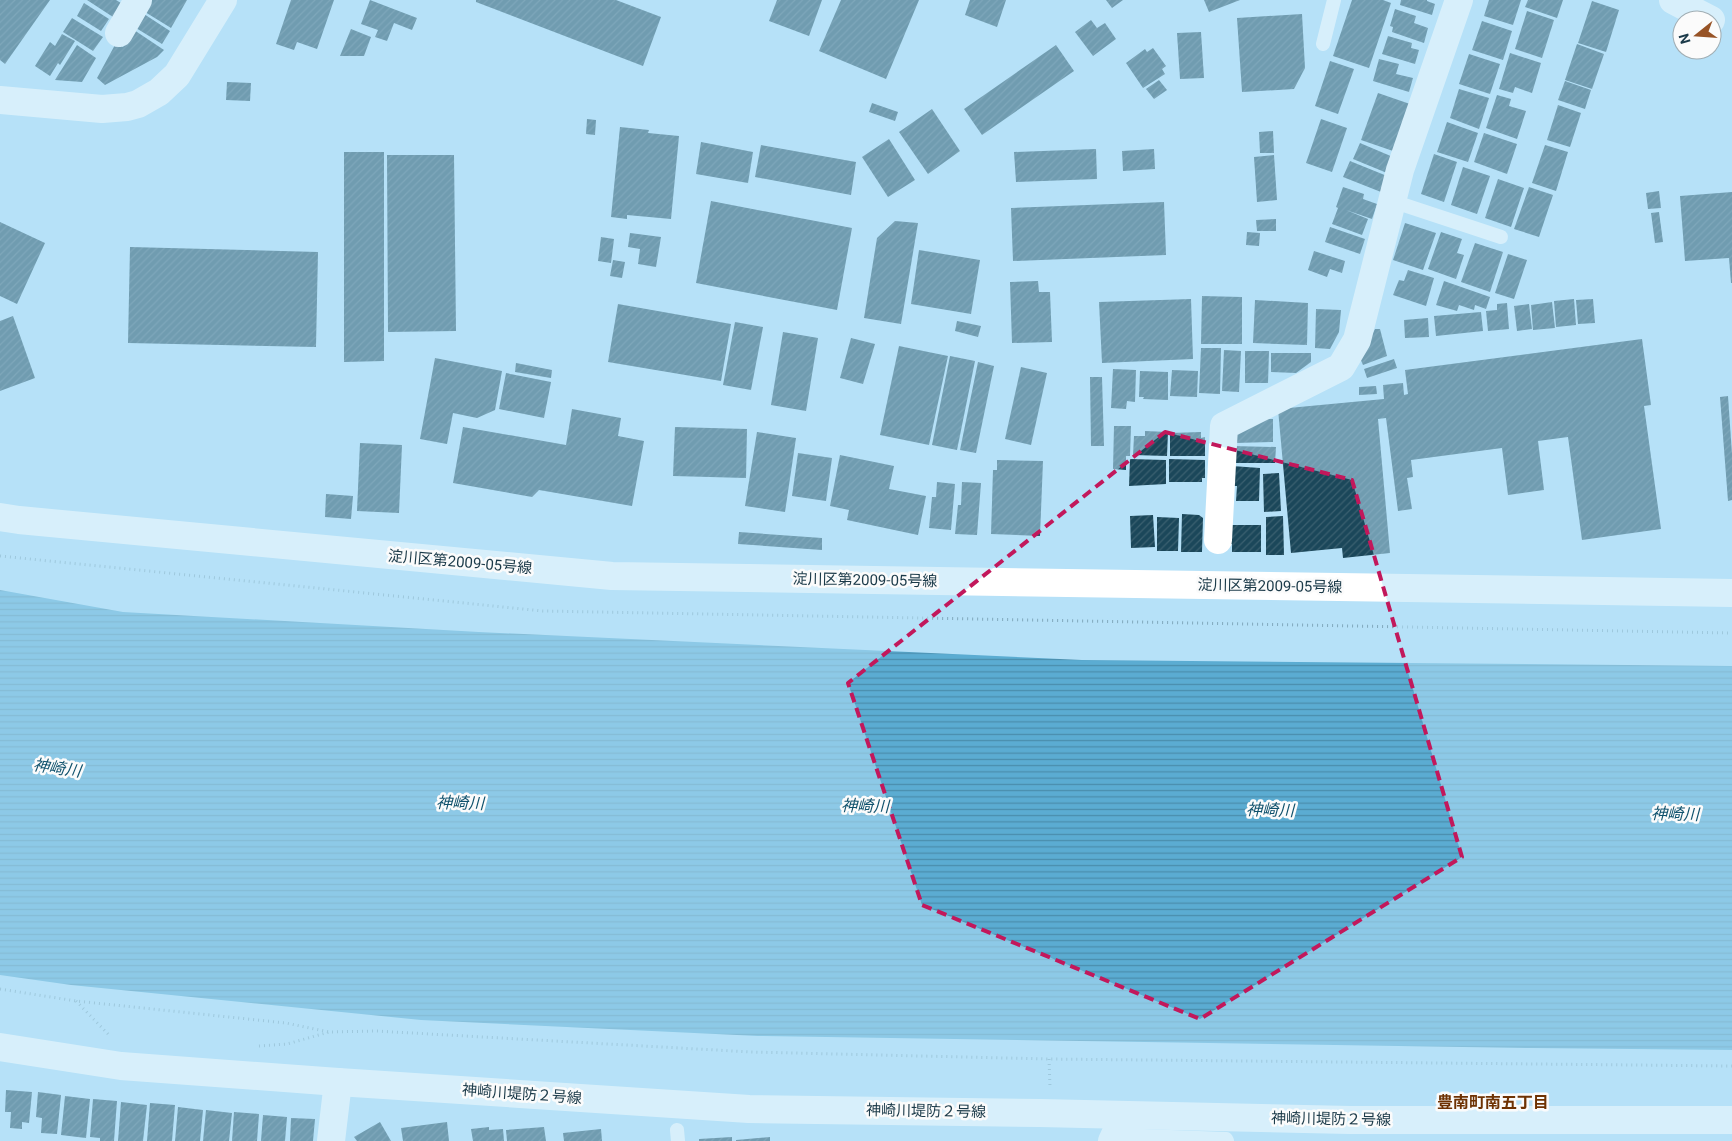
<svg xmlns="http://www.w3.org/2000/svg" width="1732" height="1141" viewBox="0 0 1732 1141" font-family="Roboto,'Noto Sans JP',sans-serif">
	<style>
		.water { fill: url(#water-rules) }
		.building { fill: url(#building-hatch) }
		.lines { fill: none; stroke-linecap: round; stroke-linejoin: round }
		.path { stroke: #81a8bc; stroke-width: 3; stroke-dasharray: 1 4; stroke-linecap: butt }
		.service { stroke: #fff; stroke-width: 14 }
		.minor { stroke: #fff; stroke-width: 28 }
		.tertiary { stroke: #fff; stroke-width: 28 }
		.marked { fill: none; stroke: #c2185b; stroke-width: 4; stroke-dasharray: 10 6; stroke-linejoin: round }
		.labels { text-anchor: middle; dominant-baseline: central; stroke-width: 5; stroke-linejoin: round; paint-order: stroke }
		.street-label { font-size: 15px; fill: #1b3a49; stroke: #fbfbfb }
		.water-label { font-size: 16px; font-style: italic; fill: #10526d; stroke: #fbfbfb }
		.neighbourhood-label { font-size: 16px; font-weight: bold; fill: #6e3203; stroke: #fbfbfb }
	</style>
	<defs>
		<pattern id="water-rules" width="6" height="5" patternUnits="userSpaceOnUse" patternTransform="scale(1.25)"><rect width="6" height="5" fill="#5bacd2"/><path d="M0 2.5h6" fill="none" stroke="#4a8dac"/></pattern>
		<pattern id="building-hatch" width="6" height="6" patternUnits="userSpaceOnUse" patternTransform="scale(1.25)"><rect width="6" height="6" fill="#1b475a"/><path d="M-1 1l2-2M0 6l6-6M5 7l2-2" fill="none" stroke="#3b6070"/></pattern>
	</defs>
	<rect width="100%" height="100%" fill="#b6e1f8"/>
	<polygon class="water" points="0,590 123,612 479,632 1082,660 1732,666 1732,1050 1530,1048 758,1036 421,1020 71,985 0,975"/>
	<g class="building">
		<polygon points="0,0 50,0 5,64 0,60"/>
		<polygon points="87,0 116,0 121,3 113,17"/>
		<polygon points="152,0 187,0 171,28 145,12"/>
		<polygon points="291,0 334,0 317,49 297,42 294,50 276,44"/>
		<polygon points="370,0 417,18 412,30 394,23 387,41 375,37 378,30 361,24"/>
		<polygon points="476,0 616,0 661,17 643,66 476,2"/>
		<polygon points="777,0 822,0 809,36 769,21"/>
		<polygon points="841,0 919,0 886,79 819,51"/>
		<polygon points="970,0 1006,0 997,27 965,15"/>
		<polygon points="1106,0 1123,0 1112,8"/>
		<polygon points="1204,0 1240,0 1209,12"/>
		<polygon points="1352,0 1383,0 1391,3 1369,68 1333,56"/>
		<polygon points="1401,0 1427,0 1427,1 1435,4 1432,15 1400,5"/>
		<polygon points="1489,0 1521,0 1513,25 1484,16"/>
		<polygon points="1528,0 1563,0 1557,18 1525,7"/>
		<polygon points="1592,1 1619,10 1606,52 1578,43"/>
		<polygon points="84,3 109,19 101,31 77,16"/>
		<polygon points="1395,9 1416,16 1414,23 1428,28 1424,43 1392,32 1393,27 1390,26"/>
		<polygon points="1527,11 1554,20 1542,58 1515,49"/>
		<polygon points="144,14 170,31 162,44 136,28"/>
		<polygon points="1302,14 1305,68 1294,89 1242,92 1237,18"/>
		<polygon points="72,18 103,37 93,51 63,32"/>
		<polygon points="1091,20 1097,28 1105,23 1116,39 1093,56 1075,32"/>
		<polygon points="1482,21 1512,31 1503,60 1472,50"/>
		<polygon points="351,29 371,37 364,56 340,56"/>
		<polygon points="134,30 164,50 157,57 105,85 97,78 116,43 123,47"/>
		<polygon points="1201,32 1204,78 1180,79 1177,33"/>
		<polygon points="62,34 75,41 60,65 58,63 50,76 35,66 50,42 55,46"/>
		<polygon points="1388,36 1412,43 1411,48 1419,50 1415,64 1382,54"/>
		<polygon points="1577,44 1604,54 1592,89 1565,80"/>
		<polygon points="77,45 96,58 82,82 55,80"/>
		<polygon points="1056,45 1074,71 982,135 964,109"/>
		<polygon points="1153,48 1166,66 1162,69 1165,74 1143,88 1126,63 1145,49 1147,52"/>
		<polygon points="1510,53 1541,63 1532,93 1515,87 1513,93 1499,89"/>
		<polygon points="1469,54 1500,64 1490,94 1459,84"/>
		<polygon points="1379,59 1399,64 1396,74 1413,78 1409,92 1373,81"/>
		<polygon points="1330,61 1354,69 1338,114 1315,106"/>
		<polygon points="1159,80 1167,90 1154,99 1146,89"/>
		<polygon points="1565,81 1591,90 1585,109 1558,100"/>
		<polygon points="227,82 251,83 250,101 226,100"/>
		<polygon points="1459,89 1489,98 1479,129 1450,118"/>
		<polygon points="1378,93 1410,104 1393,151 1361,140"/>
		<polygon points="1497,95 1511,99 1509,106 1526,111 1517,139 1486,128"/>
		<polygon points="872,103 898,112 895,121 869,112"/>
		<polygon points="1558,105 1581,113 1570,147 1547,140"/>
		<polygon points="932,109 960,151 928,174 899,132"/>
		<polygon points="587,119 596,120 595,135 586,134"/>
		<polygon points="1321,119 1347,128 1332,172 1306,163"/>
		<polygon points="1447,122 1478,133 1468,162 1437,152"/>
		<polygon points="620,127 649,130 648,133 679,136 671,219 627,215 627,219 611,217"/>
		<polygon points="1273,131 1274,153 1260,153 1259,132"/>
		<polygon points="1484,133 1517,144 1507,174 1474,162"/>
		<polygon points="889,139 915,180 888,197 862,157"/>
		<polygon points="701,142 753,152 748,183 696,174"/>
		<polygon points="1360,143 1393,157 1387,173 1353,159"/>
		<polygon points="761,145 856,162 851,195 755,177"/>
		<polygon points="1545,145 1568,152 1556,191 1532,183"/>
		<polygon points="1096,149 1097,179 1016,182 1014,152"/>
		<polygon points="1154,149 1155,169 1123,171 1122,151"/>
		<polygon points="344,152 384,152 384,361 344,362"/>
		<polygon points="1434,154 1457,162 1444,202 1421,194"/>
		<polygon points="387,155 454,155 456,331 388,332"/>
		<polygon points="1274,155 1277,200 1257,202 1254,157"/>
		<polygon points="1350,161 1387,176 1381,192 1343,177"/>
		<polygon points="1463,167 1490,176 1477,214 1451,205"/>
		<polygon points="1498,179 1524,188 1511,227 1485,218"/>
		<polygon points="1343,187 1364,194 1363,199 1377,204 1372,219 1346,210 1368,219 1362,235 1332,224 1338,208 1336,207"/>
		<polygon points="1529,187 1553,195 1539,237 1514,229"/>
		<polygon points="1659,191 1661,208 1648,209 1646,193"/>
		<polygon points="1732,192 1732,283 1731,283 1729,258 1685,261 1680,196"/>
		<polygon points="711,201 852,228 837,310 696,283"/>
		<polygon points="1164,202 1166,255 1013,261 1011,208"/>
		<polygon points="1659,212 1663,242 1655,243 1651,213"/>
		<polygon points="1276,219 1276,231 1257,231 1256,220"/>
		<polygon points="895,221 918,223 901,324 864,318 877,238"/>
		<polygon points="0,222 45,243 17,304 0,296"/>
		<polygon points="1405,223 1436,233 1423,270 1393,260"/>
		<polygon points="1330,227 1365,239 1360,254 1325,242"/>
		<polygon points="1247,232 1260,233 1259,246 1246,245"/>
		<polygon points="1441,232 1462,239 1457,253 1464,255 1456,279 1428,269"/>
		<polygon points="630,233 661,237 656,267 638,264 640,249 628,247"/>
		<polygon points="601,237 614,239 611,263 598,261"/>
		<polygon points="1475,243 1503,252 1490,292 1461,282"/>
		<polygon points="130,247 318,252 316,347 128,343"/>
		<polygon points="919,250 980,260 971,314 911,304"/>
		<polygon points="1314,251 1345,261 1342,273 1330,269 1327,277 1308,270"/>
		<polygon points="1508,254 1527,260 1514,299 1495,293"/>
		<polygon points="613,260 625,262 622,278 610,276"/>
		<polygon points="1408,270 1434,278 1426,306 1393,295 1399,280 1404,281"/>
		<polygon points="1038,281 1039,292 1050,292 1052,342 1012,343 1010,282"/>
		<polygon points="1444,281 1490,297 1486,309 1475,305 1474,310 1459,305 1457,311 1436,305"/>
		<polygon points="1202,296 1242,297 1242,344 1201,344"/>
		<polygon points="1191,299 1193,359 1102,363 1099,302"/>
		<polygon points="1574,299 1576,325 1556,327 1554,301"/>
		<polygon points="1593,299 1595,323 1578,324 1576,300"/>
		<polygon points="1255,300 1308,303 1307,345 1253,343"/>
		<polygon points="1552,302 1555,328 1533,330 1531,305"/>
		<polygon points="1507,303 1509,329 1488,331 1486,311 1497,310 1497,304"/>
		<polygon points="618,304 731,324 721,381 608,362"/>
		<polygon points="1529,304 1532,329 1517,331 1514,306"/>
		<polygon points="1316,309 1341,310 1339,332 1330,349 1315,348"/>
		<polygon points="1481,312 1483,331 1436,336 1434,316"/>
		<polygon points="13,316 35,378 0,391 0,321"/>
		<polygon points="1428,318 1429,337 1405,338 1404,320"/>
		<polygon points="957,321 981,326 978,337 955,331"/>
		<polygon points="735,322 763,327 751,390 723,385"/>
		<polygon points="1375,329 1380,329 1387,356 1363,365 1360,358"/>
		<polygon points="783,332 818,338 806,411 771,405"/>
		<polygon points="851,338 875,344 863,384 840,378"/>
		<polygon points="1642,339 1651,405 1644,406 1661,529 1582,540 1568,437 1538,441 1544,490 1508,495 1502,448 1411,460 1413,477 1407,478 1412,509 1398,511 1386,418 1378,419 1390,553 1343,558 1342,548 1291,553 1278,409 1384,399 1383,385 1403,383 1404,395 1408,394 1405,370"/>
		<polygon points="899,346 948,356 929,445 880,435"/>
		<polygon points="1201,348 1221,348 1220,394 1199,393"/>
		<polygon points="1224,350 1241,351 1239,392 1222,391"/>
		<polygon points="1245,351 1269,351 1268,383 1245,383"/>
		<polygon points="1271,353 1311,353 1311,362 1296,373 1271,372"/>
		<polygon points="950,356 975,361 957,450 932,445"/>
		<polygon points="435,358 502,371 495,410 477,418 453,413 447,444 420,439"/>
		<polygon points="1394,359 1397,368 1367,378 1364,369"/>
		<polygon points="978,362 994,366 976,453 960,450"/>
		<polygon points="516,363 552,370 551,378 515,372"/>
		<polygon points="1021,367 1047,373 1031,445 1005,439"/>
		<polygon points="1113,369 1136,370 1135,402 1127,401 1126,409 1111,408"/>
		<polygon points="1172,370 1198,371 1197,397 1170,396"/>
		<polygon points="1140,371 1168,372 1168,400 1143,399 1144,397 1139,397"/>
		<polygon points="506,373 551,382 544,418 499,409"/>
		<polygon points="1090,377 1102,377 1104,446 1091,446"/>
		<polygon points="1376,386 1377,394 1359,395 1359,387"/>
		<polygon points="1728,396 1732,454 1732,500 1728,501 1720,397"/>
		<polygon points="572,409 621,418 618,436 644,441 632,506 539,490 532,497 453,483 463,427 566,445"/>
		<polygon points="1259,419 1273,419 1273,442 1235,443 1235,430 1244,424 1259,424"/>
		<polygon points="1114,426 1131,426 1130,456 1126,456 1126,470 1113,469"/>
		<polygon points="675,427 747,429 746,478 673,476"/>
		<polygon points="1145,431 1168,432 1167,456 1133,455 1134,436 1145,436"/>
		<polygon points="757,432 796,438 785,512 745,506"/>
		<polygon points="1201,432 1201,438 1205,437 1205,456 1170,456 1170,433"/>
		<polygon points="360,443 402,445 399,513 357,511"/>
		<polygon points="1232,446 1276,447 1275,463 1232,463"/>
		<polygon points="798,453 832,458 826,501 792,496"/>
		<polygon points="840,455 894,466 889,489 926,496 918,535 847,520 849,510 830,506"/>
		<polygon points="1130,459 1166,460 1166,484 1129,486"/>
		<polygon points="1169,459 1205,460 1205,478 1202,478 1202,482 1169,482"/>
		<polygon points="997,460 1043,461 1040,536 991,534 993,470 997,470"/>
		<polygon points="1232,466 1260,468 1259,501 1236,501 1237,486 1231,486"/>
		<polygon points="1279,473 1281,511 1264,512 1263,474"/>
		<polygon points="937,482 955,484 951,530 929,528 932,497 936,497"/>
		<polygon points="962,482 981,483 977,535 955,534 958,505 961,505"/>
		<polygon points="326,494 353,496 351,519 325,517"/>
		<polygon points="1182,514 1199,515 1203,518 1202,552 1181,552"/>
		<polygon points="1153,515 1155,547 1131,548 1130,516"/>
		<polygon points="1283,516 1284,555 1266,555 1266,517"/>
		<polygon points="1157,517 1179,518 1178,551 1157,551"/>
		<polygon points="1228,525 1261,525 1261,552 1232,552 1232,544 1228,544"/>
		<polygon points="739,532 822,538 822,550 738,544"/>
		<polygon points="6,1090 32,1092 29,1123 22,1122 22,1129 10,1128 11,1112 5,1112"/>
		<polygon points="38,1092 61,1095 57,1134 41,1133 42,1118 36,1117"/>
		<polygon points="65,1096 90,1099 86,1138 61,1135"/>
		<polygon points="93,1099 117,1101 114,1141 100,1141 100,1138 90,1137"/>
		<polygon points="121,1102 147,1105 143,1141 118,1141"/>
		<polygon points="150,1103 175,1105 172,1141 147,1141"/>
		<polygon points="178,1107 203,1110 200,1141 175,1141"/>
		<polygon points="206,1110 232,1113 229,1141 203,1141"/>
		<polygon points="234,1112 259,1114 257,1141 232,1141"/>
		<polygon points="263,1115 287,1117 285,1141 261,1141"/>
		<polygon points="291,1118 315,1119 313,1141 290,1141"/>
		<polygon points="380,1122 391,1141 357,1141 354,1137"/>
		<polygon points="447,1122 449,1141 403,1141 401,1128"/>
		<polygon points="489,1127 489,1130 503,1129 504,1141 473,1141 471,1129"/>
		<polygon points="544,1127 546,1141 507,1141 506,1130"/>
		<polygon points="601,1129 602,1141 564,1141 563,1133"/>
		<polygon points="732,1137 732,1141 699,1141 699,1139"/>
		<polygon points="770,1137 770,1141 736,1141 736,1140"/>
	</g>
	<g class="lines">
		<g class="path">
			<polyline points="0,556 543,611 1732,633"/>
			<polyline points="0,989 76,1001 286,1023 329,1032 376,1031 751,1052 1049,1059 1732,1066"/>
			<polyline points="76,1001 109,1035"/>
			<polyline points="259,1046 287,1044 329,1032"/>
			<polyline points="1049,1059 1050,1087"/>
		</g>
		<g class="service">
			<polyline points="1323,44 1334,0"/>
			<polyline points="1392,201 1501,237"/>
			<polyline points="677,1130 678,1141"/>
			<polyline points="1115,1135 1226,1139 1227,1141"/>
		</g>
		<g class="minor">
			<polyline points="119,33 138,0"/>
			<polyline points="1218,540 1224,426 1341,367 1357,340 1400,170 1459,0"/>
			<polyline points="0,1047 121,1066 338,1082 749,1109 1040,1113 1350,1120 1732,1120"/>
			<polyline points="331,1141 338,1082"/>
			<polyline points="1112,1141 1124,1115"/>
		</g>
		<g class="tertiary">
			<polyline points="1673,0 1711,20"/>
			<polyline points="0,100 102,109 127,107 138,104 159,92 177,75 223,0"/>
			<polyline points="0,517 19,520 612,576 1732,593"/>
		</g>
	</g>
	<path d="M0 0H1732V1141H0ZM1165,432L1352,480L1462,857L1200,1019L922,905L848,683Z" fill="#b6e1f8" fill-opacity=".55" fill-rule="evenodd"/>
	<path class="marked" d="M1165,432L1352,480L1462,857L1200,1019L922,905L848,683Z"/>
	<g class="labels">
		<g class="street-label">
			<text transform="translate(460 562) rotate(5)">淀川区第2009-05号線</text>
			<text transform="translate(865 580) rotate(1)">淀川区第2009-05号線</text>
			<text transform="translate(1270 586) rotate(1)">淀川区第2009-05号線</text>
			<text transform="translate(522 1094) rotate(4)">神崎川堤防２号線</text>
			<text transform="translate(926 1111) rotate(1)">神崎川堤防２号線</text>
			<text transform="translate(1331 1119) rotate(1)">神崎川堤防２号線</text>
		</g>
		<g class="water-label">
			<text transform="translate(57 768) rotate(8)">神崎川</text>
			<text transform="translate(460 803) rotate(1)">神崎川</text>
			<text transform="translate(865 806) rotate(1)">神崎川</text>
			<text transform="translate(1270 810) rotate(1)">神崎川</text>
			<text transform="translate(1675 814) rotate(1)">神崎川</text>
		</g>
		<g class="neighbourhood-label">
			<text x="1493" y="1102">豊南町南五丁目</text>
		</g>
	</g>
	<g transform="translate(1697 35) rotate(253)"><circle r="24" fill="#fbfbfb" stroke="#a1aeb4"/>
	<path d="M0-4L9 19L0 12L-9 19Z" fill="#975326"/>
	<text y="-8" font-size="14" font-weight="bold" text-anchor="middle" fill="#1b3a49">N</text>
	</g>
</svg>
